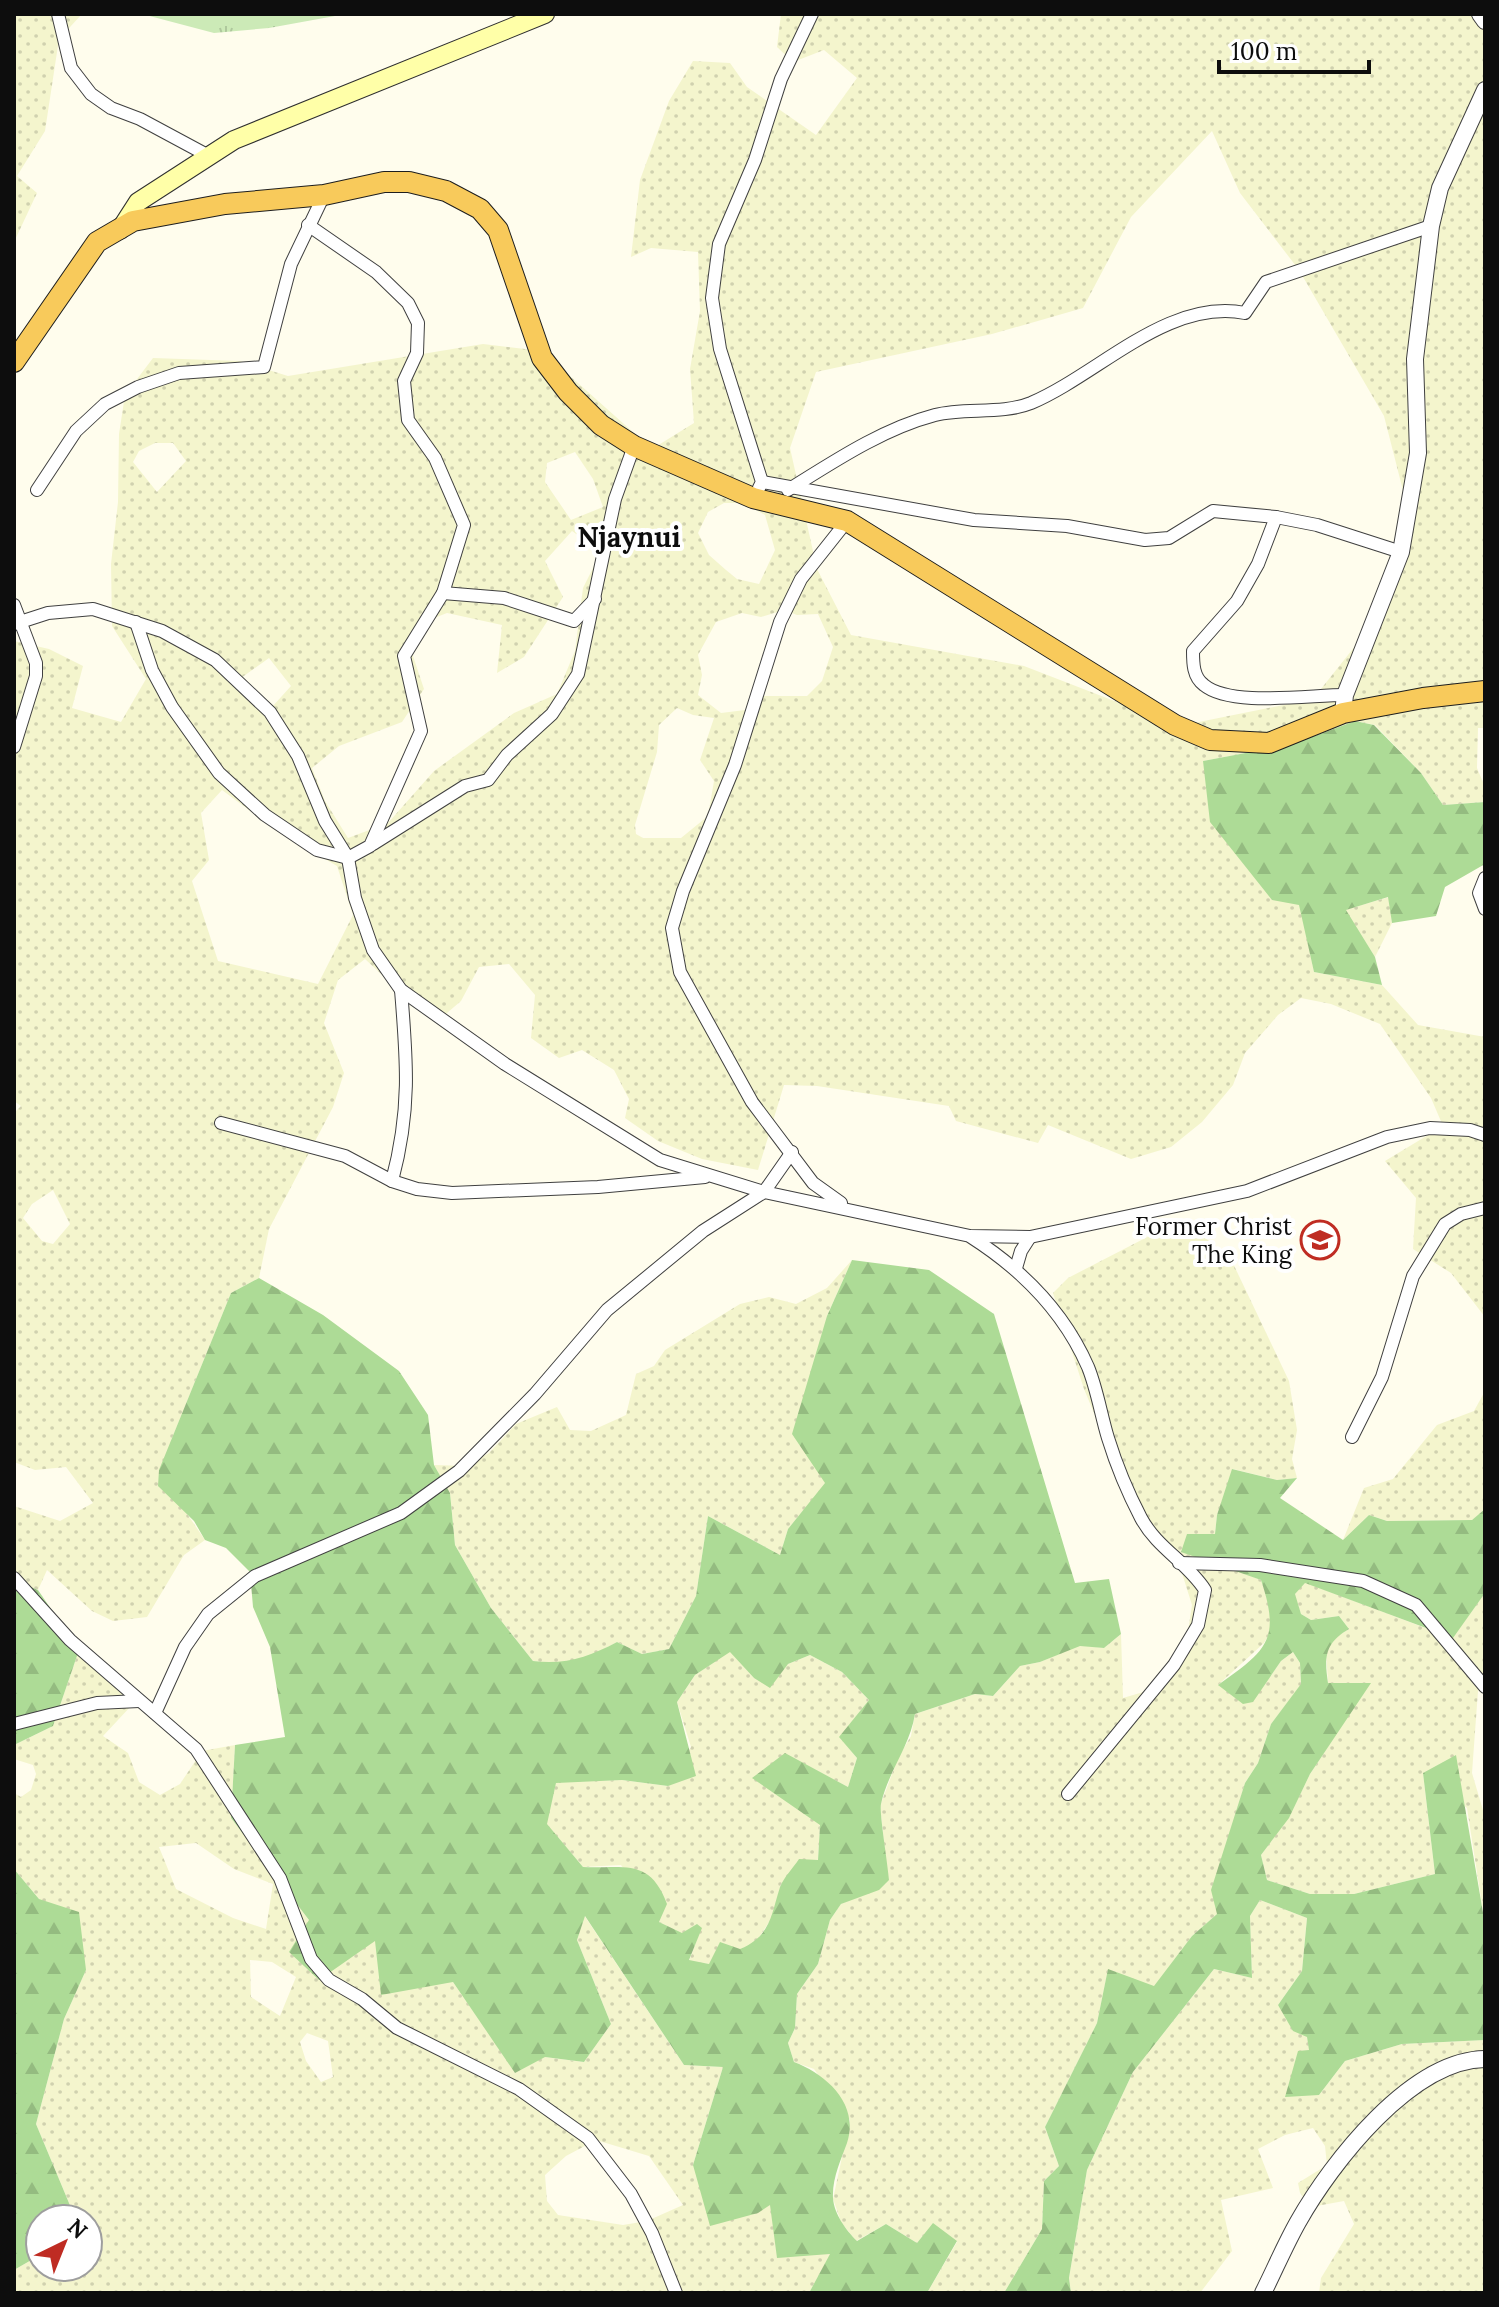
<svg xmlns="http://www.w3.org/2000/svg" width="1499" height="2307" viewBox="0 0 1499 2307" font-family="Lora,serif">
	<style>
		.farmland { fill: url(#farmland-dots); fill-rule: evenodd }
		.grass { fill: url(#grass-tufts) }
		.forest { fill: url(#forest-firs); fill-rule: evenodd }
		.lines { fill: none; stroke-linecap: round; stroke-linejoin: round }
		.minor-casing { stroke: #404040; stroke-width: 14 }
		.tertiary-casing { stroke: #404040; stroke-width: 18 }
		.secondary-casing { stroke: #2f2f2f; stroke-width: 20 }
		.trunk-casing { stroke: #1e1e1e; stroke-width: 22 }
		.minor { stroke: #fff; stroke-width: 12 }
		.tertiary { stroke: #fff; stroke-width: 16 }
		.secondary { stroke: #ffffa8; stroke-width: 18 }
		.trunk { stroke: #f8ca5b; stroke-width: 20 }
		.labels { text-anchor: middle; dominant-baseline: central; stroke-width: 8; stroke-linejoin: round; paint-order: stroke }
		.poi-label { font-size: 24px; fill: #0d0d0d; stroke: #fff; text-anchor: end }
		.quarter-label { font-size: 28px; font-weight: bold; fill: #0d0d0d; stroke: #fff }
	</style>
	<defs>
		<pattern id="farmland-dots" width="8" height="8" patternUnits="userSpaceOnUse" patternTransform="scale(2)"><rect width="8" height="8" fill="#f4f5cd"/><path d="M2 2h.1M6 6h.1" fill="none" stroke="#d0d1af" stroke-width="1.8" stroke-linecap="round"/></pattern>
		<pattern id="grass-tufts" width="24" height="20" patternUnits="userSpaceOnUse" patternTransform="scale(2)"><rect width="24" height="20" fill="#cceab7"/><path d="M3 7l-1-3M5 7V3M7 7l1-3M15 17l-1-3M17 17v-4M19 17l1-3" fill="none" stroke="#aec89c"/></pattern>
		<pattern id="forest-firs" width="22" height="20" patternUnits="userSpaceOnUse" patternTransform="scale(2)"><rect width="22" height="20" fill="#addb96"/><path d="M5 1l3.5 6h-7zM16 11l3.5 6h-7z" fill="#94bb80"/></pattern>
	</defs>
	<rect width="100%" height="100%" fill="#fffded"/>
	<g class="farmland">
		<polygon points="14,14 82,14 59,39 45,131 17,176 37,193 14,242"/>
		<path d="M781,14H1485V728H1478L1477,768L1485,787V802L1443,805L1421,773L1375,725L1355,721L1293,744L1203,761L1300,904L1314,972L1382,985L1418,1025L1485,1037V1317L1451,1273L1413,1249L1416,1198L1385,1161L1443,1126L1431,1098L1380,1024L1331,1004L1301,998L1278,1015L1245,1053L1233,1085L1202,1122L1171,1147L1131,1159L1048,1125L1038,1143L956,1121L949,1106L817,1086L784,1085L758,1170L702,1159L658,1141L625,1118L629,1099L614,1070L582,1050L559,1058L531,1038L535,995L509,964L479,967L461,1001L440,1019L423,1013L365,959L338,980L324,1023L344,1073L333,1107L269,1229L259,1278L231,1293L171,1441L181,1505L205,1540L184,1555L147,1617L113,1621L92,1611L47,1570L38,1590L14,1580V1506L60,1521L93,1503L66,1467L35,1470L14,1462V1113L21,1106L14,1101V756L25,732L14,725V641L49,649L83,666L72,708L121,722L146,679L112,626L111,564L118,502L119,434L125,395L153,358L240,361L288,376L483,344L542,351L652,449L694,423L690,369L700,311L698,252L651,248L631,257L640,180L669,101L693,61L730,63L747,87L816,135L857,78L824,50L793,62L777,47ZM1212,131L1240,193L1299,270L1384,416L1409,514L1375,621L1313,699L1179,726L1024,666L851,635L817,569L790,448L816,372L992,334L1083,308L1131,217ZM155,443H173L186,461L157,492L133,462L139,451ZM575,452L593,479L603,507L571,520L545,482L547,463ZM724,503H743L765,515L775,550L759,584L737,579L726,570L709,555L698,533L708,512ZM572,531L589,543L598,558L583,588L575,651L557,694L514,713L434,771L388,823L348,838L325,801L312,768L339,746L402,722L424,689L410,647L424,622L447,613L502,625L497,673L524,657L563,597L545,561ZM784,610L797,615L818,614L833,647L822,681L807,696H762L745,710L721,713L698,695L702,675L698,655L716,622L742,613L761,617ZM269,658L291,686L272,707L241,678ZM677,708L693,715L714,718L700,760L714,781L708,816L681,838H643L636,834L635,825L657,752L659,725ZM222,790L277,831L337,866L353,915L318,984L218,961L192,881L209,860L201,813ZM53,1190L70,1224L53,1244L42,1241L23,1218L32,1204Z"/>
		<polygon points="1389,897 1392,923 1375,957 1345,910"/>
		<polygon points="1155,1233 1198,1233 1229,1255 1289,1381 1297,1430 1292,1459 1297,1478 1277,1480 1233,1469 1217,1515 1215,1534 1228,1567 1261,1580 1272,1613 1272,1630 1264,1643 1218,1685 1262,1688 1281,1661 1293,1652 1300,1663 1301,1685 1271,1724 1258,1763 1245,1783 1231,1831 1217,1914 1192,1936 1154,1987 1108,1970 1097,2023 1045,2127 1059,2166 1044,2181 1042,2229 1004,2293 927,2293 957,2242 933,2224 917,2243 886,2224 856,2241 841,2222 833,2199 850,2120 814,2069 794,2062 788,2043 795,2028 797,1994 818,1964 830,1920 841,1904 888,1880 880,1806 898,1758 911,1736 915,1714 975,1694 993,1696 1020,1666 1040,1662 1080,1645 1104,1648 1121,1634 1123,1698 1150,1690 1186,1645 1192,1605 1181,1570 1154,1538 1106,1442 1084,1389 1053,1293 1068,1278"/>
		<polygon points="852,1260 827,1316 826,1483 788,1529 780,1555 708,1516 696,1596 669,1649 642,1654 617,1642 590,1657 555,1664 533,1661 491,1608 455,1545 450,1493 434,1465 467,1466 489,1453 516,1424 557,1407 570,1430 591,1431 626,1415 636,1374 654,1366 665,1350 740,1304 769,1297 796,1304 827,1288"/>
		<polygon points="1485,1391 1484,1511 1472,1520 1387,1521 1369,1515 1343,1540 1364,1488 1393,1479 1437,1425 1474,1411"/>
		<polygon points="1304,1582 1452,1638 1485,1593 1485,1683 1478,1691 1472,1773 1485,1817 1485,1924 1467,1808 1423,1773 1435,1874 1354,1894 1310,1894 1267,1880 1261,1855 1289,1817 1310,1774 1370,1683 1328,1683 1326,1652 1332,1639 1349,1629 1339,1616 1311,1620 1301,1614 1294,1595"/>
		<path d="M79,1650L106,1674L132,1705L103,1736L128,1753L139,1782L160,1795L180,1784L202,1751L235,1745L231,1818L309,1920L375,1941L453,1982L480,2021L545,2057L584,2062L611,2024L577,1940L584,1915L684,2065L723,2067L693,2165L770,2205L831,2253L809,2293H14V2270L40,2255V2267H88V2219H71L74,2215L36,2124L64,2019L86,1970L39,1899L14,1869V1793L21,1797L31,1790L36,1774L33,1765L14,1759V1745L53,1726ZM196,1843L234,1869L273,1884L266,1929L233,1918L176,1889L159,1847ZM250,1960L272,1962L296,1977L280,2016L251,1997ZM307,2033L328,2041L333,2077L321,2082L306,2061L300,2042ZM596,2140L649,2156L683,2205L647,2221L623,2225L558,2215L547,2201L545,2175L566,2156Z"/>
		<polygon points="730,1651 754,1678 810,1655 842,1672 869,1700 840,1737 857,1758 848,1787 785,1754 753,1778 820,1824 818,1860 781,1884 773,1916 756,1942 709,1964 689,1961 701,1929 682,1934 659,1922 621,1865 583,1867 546,1824 556,1782 622,1780 668,1786 691,1747 677,1702 695,1675"/>
		<polygon points="1260,1900 1307,1918 1302,1971 1278,2005 1307,2037 1319,2095 1345,2061 1402,2044 1485,2040 1485,2293 1319,2293 1321,2278 1354,2224 1344,2201 1311,2207 1300,2193 1298,2183 1327,2165 1325,2146 1313,2128 1285,2135 1258,2149 1273,2188 1221,2200 1232,2251 1200,2293 1071,2293 1069,2278 1087,2170 1133,2072 1214,1969 1252,1978 1250,1916"/>
	</g>
	<polygon class="grass" points="142,14 346,14 269,28 214,33"/>
	<g class="forest">
		<polygon points="1355,721 1374,725 1421,773 1443,805 1485,802 1485,864 1445,887 1436,916 1392,923 1388,897 1346,910 1375,957 1382,985 1314,972 1299,905 1272,900 1210,822 1203,761 1293,744"/>
		<path d="M852,1260L929,1270L994,1314L1075,1583L1109,1579L1121,1634L1104,1648L1080,1646L1040,1662L1020,1666L993,1696L975,1694L915,1714C910,1746 888,1772 881,1804C879,1812 888,1865 889,1880L879,1890L841,1904L830,1920L818,1964L797,1994L795,2028L788,2043L794,2062C826,2074 860,2104 847,2143C841,2160 832,2178 833,2198C834,2214 846,2230 857,2241L886,2224L917,2243L933,2223L957,2241L927,2293H809L830,2254L777,2258L770,2205L758,2213L710,2226L693,2165L723,2067L684,2065L585,1916L577,1940L611,2024L584,2062L545,2057L515,2073L453,1982L381,1995L375,1941L319,1980L289,1952L309,1920L231,1818L235,1745L285,1737L270,1647L253,1607L250,1572L226,1548L205,1540L194,1521L158,1486L159,1470L231,1293L259,1278L323,1315L399,1371L428,1415L434,1465L450,1493L455,1545L491,1608L533,1661C565,1665 589,1657 617,1642L642,1654L669,1649L696,1596L708,1516L780,1555L788,1529L825,1483L792,1434L827,1316ZM730,1652L754,1678L770,1688L788,1664L810,1655L842,1672L869,1700L839,1737L857,1758L848,1787L785,1753L752,1778L820,1825L818,1860L799,1859C793,1868 784,1877 780,1887C771,1915 771,1936 740,1949L720,1942L709,1964L689,1960L702,1928L697,1924L682,1933L659,1922L667,1904C650,1857 623,1869 583,1867L547,1824L556,1783L622,1780L668,1786L696,1776L677,1702L695,1675Z"/>
		<path d="M1232,1469L1277,1480L1297,1478L1280,1498L1343,1540L1369,1515L1387,1521L1472,1520L1485,1509V1593L1453,1638L1305,1583L1295,1594L1301,1614L1311,1620L1339,1616L1349,1629C1325,1643 1324,1657 1328,1683H1371L1310,1774L1289,1818L1261,1855L1267,1880L1310,1894H1354L1435,1874L1423,1773L1456,1755L1485,1924V2040L1402,2044L1345,2061L1319,2095L1285,2097L1298,2051L1309,2050L1307,2037L1293,2031L1278,2005L1302,1971L1307,1918L1260,1900L1250,1916L1252,1978L1214,1969L1133,2072L1087,2170L1069,2278L1071,2293H1004L1042,2229L1044,2181L1059,2166L1045,2127L1097,2023L1108,1969L1154,1986L1192,1936L1217,1914L1211,1890L1245,1783L1258,1763L1271,1724L1301,1684L1300,1663L1293,1652L1281,1661L1253,1702L1243,1704L1218,1685C1267,1650 1281,1640 1261,1580L1181,1552L1187,1534H1215L1217,1515Z"/>
		<polygon points="14,1580 38,1590 79,1650 53,1726 14,1745"/>
		<polygon points="14,1869 39,1899 79,1912 86,1970 64,2019 36,2124 74,2215 71,2219 40,2219 40,2255 14,2270"/>
	</g>
	<g class="lines">
		<g class="minor-casing">
			<g id="minor">
				<polyline points="58,14 71,68 91,94 111,108 140,119 207,155"/>
				<polyline points="762,482 974,520 1067,526 1145,540 1169,538 1213,511 1276,517 1317,525 1401,552"/>
				<polyline points="759,488 762,482 720,349 712,298 719,244 755,160 781,79 812,14"/>
				<polyline points="37,490 76,431 105,404 138,387 179,373 264,367 291,264 324,195"/>
				<path d="M788,490C833,462 882,429 935,415C965,407 1001,415 1031,403C1099,374 1168,298 1245,313L1266,282L1431,226"/>
				<path d="M1276,517L1258,564L1237,601L1193,651C1193,663 1193,677 1204,685C1230,707 1309,695 1345,695"/>
				<polyline points="443,593 504,598 574,621 595,599"/>
				<polyline points="14,605 36,663 36,676 14,747"/>
				<polyline points="136,622 152,670 172,707 219,773 265,815 317,850 348,858 370,846 421,731 404,656 443,593 464,525 435,458 408,420 404,381 417,353 418,323 408,303 376,272 308,225"/>
				<polyline points="14,624 48,613 93,609 162,631 215,660 270,712 298,756 325,821 348,858 355,898 373,950 401,990 505,1064 660,1160 764,1192 970,1236 1030,1237 1247,1191 1387,1137 1430,1128 1470,1130 1485,1135"/>
				<polyline points="373,844 465,786 488,780 507,755 552,714 578,674 615,499 634,446"/>
				<polyline points="1485,878 1479,893 1485,909"/>
				<polyline points="221,1123 345,1156 392,1181 417,1189 452,1193 598,1187 705,1177"/>
				<path d="M392,1181C411,1110 407,1062 401,990"/>
				<polyline points="841,1203 813,1183 752,1102 680,972 672,928 683,891 735,765 780,622 801,579 847,521"/>
				<path d="M971,1237C1021,1269 1064,1312 1088,1367C1097,1389 1101,1415 1108,1438C1116,1464 1128,1493 1141,1518C1157,1548 1187,1562 1205,1590L1198,1625L1174,1665L1068,1794"/>
				<polyline points="1016,1268 1021,1251 1030,1237"/>
				<polyline points="1352,1437 1382,1377 1413,1276 1445,1224 1461,1214 1485,1208"/>
				<polyline points="1179,1563 1260,1565 1363,1581 1416,1605 1485,1687"/>
				<polyline points="14,1578 70,1640 196,1749 280,1878 311,1959 329,1980 362,1999 397,2028 519,2089 588,2138 631,2194 652,2233 676,2293"/>
				<polyline points="155,1713 185,1647 208,1614 255,1576 401,1513 459,1471 535,1394 607,1310 703,1231 764,1192 792,1152"/>
				<polyline points="14,1724 97,1703 139,1701"/>
			</g>
		</g>
		<g class="tertiary-casing">
			<g id="tertiary">
				<polyline points="1480,14 1485,21"/>
				<polyline points="1343,713 1345,695 1401,552 1418,453 1415,359 1431,226 1440,188 1485,90"/>
				<path d="M1263,2293C1275,2269 1285,2245 1298,2222C1332,2162 1411,2060 1485,2059"/>
			</g>
		</g>
		<g class="secondary-casing">
			<polyline id="secondary" points="120,230 138,202 234,140 545,14"/>
		</g>
		<g class="trunk-casing">
			<polyline id="trunk" points="14,362 97,242 133,221 225,204 324,195 384,182 409,182 446,191 480,209 498,230 542,358 568,392 601,425 634,446 753,498 847,521 1175,725 1210,740 1269,743 1343,713 1423,698 1485,691"/>
		</g>
		<use href="#minor" class="minor"/>
		<use href="#tertiary" class="tertiary"/>
		<use href="#secondary" class="secondary"/>
		<use href="#trunk" class="trunk"/>
	</g>
	<defs>
		<g id="school-ring" transform="scale(2)"><circle r="9.5" fill="#fff" stroke="#bf2c23" stroke-width="1.5"/><path d="M0-5L7-2L0 1L-7-2ZM-4 1L0 2.5L4 1V4Q0 6-4 4Z" fill="#bf2c23"/></g>
	</defs>
	<g fill-rule="evenodd">
		<use href="#school-ring" x="1320" y="1240"/>
	</g>
	<g class="labels">
		<g class="poi-label">
			<text x="1292" y="1226">Former Christ<tspan x="1292" dy="28">The King</tspan></text>
		</g>
		<g class="quarter-label">
			<text x="629" y="537">Njaynui</text>
		</g>
	</g>
	<rect width="1499" height="2307" fill="none" stroke="#0d0d0d" stroke-width="32"/>
	<g transform="translate(64 2243) rotate(43)"><circle r="38" fill="#ffffff" stroke="#9e9e9e" stroke-width="2"/>
	<path d="M0-6L14 30L0 20L-14 30Z" fill="#bf2c23"/>
	<text y="-12" font-size="22" font-weight="bold" text-anchor="middle" fill="#0d0d0d">N</text>
	</g>
	<path d="M1219 60v12h150v-12" fill="none" stroke="#0d0d0d" stroke-width="4"/>
	<text x="1231" y="60" font-size="24" fill="#0d0d0d" stroke="#ffffff" stroke-width="6" paint-order="stroke">100 m</text>
</svg>
